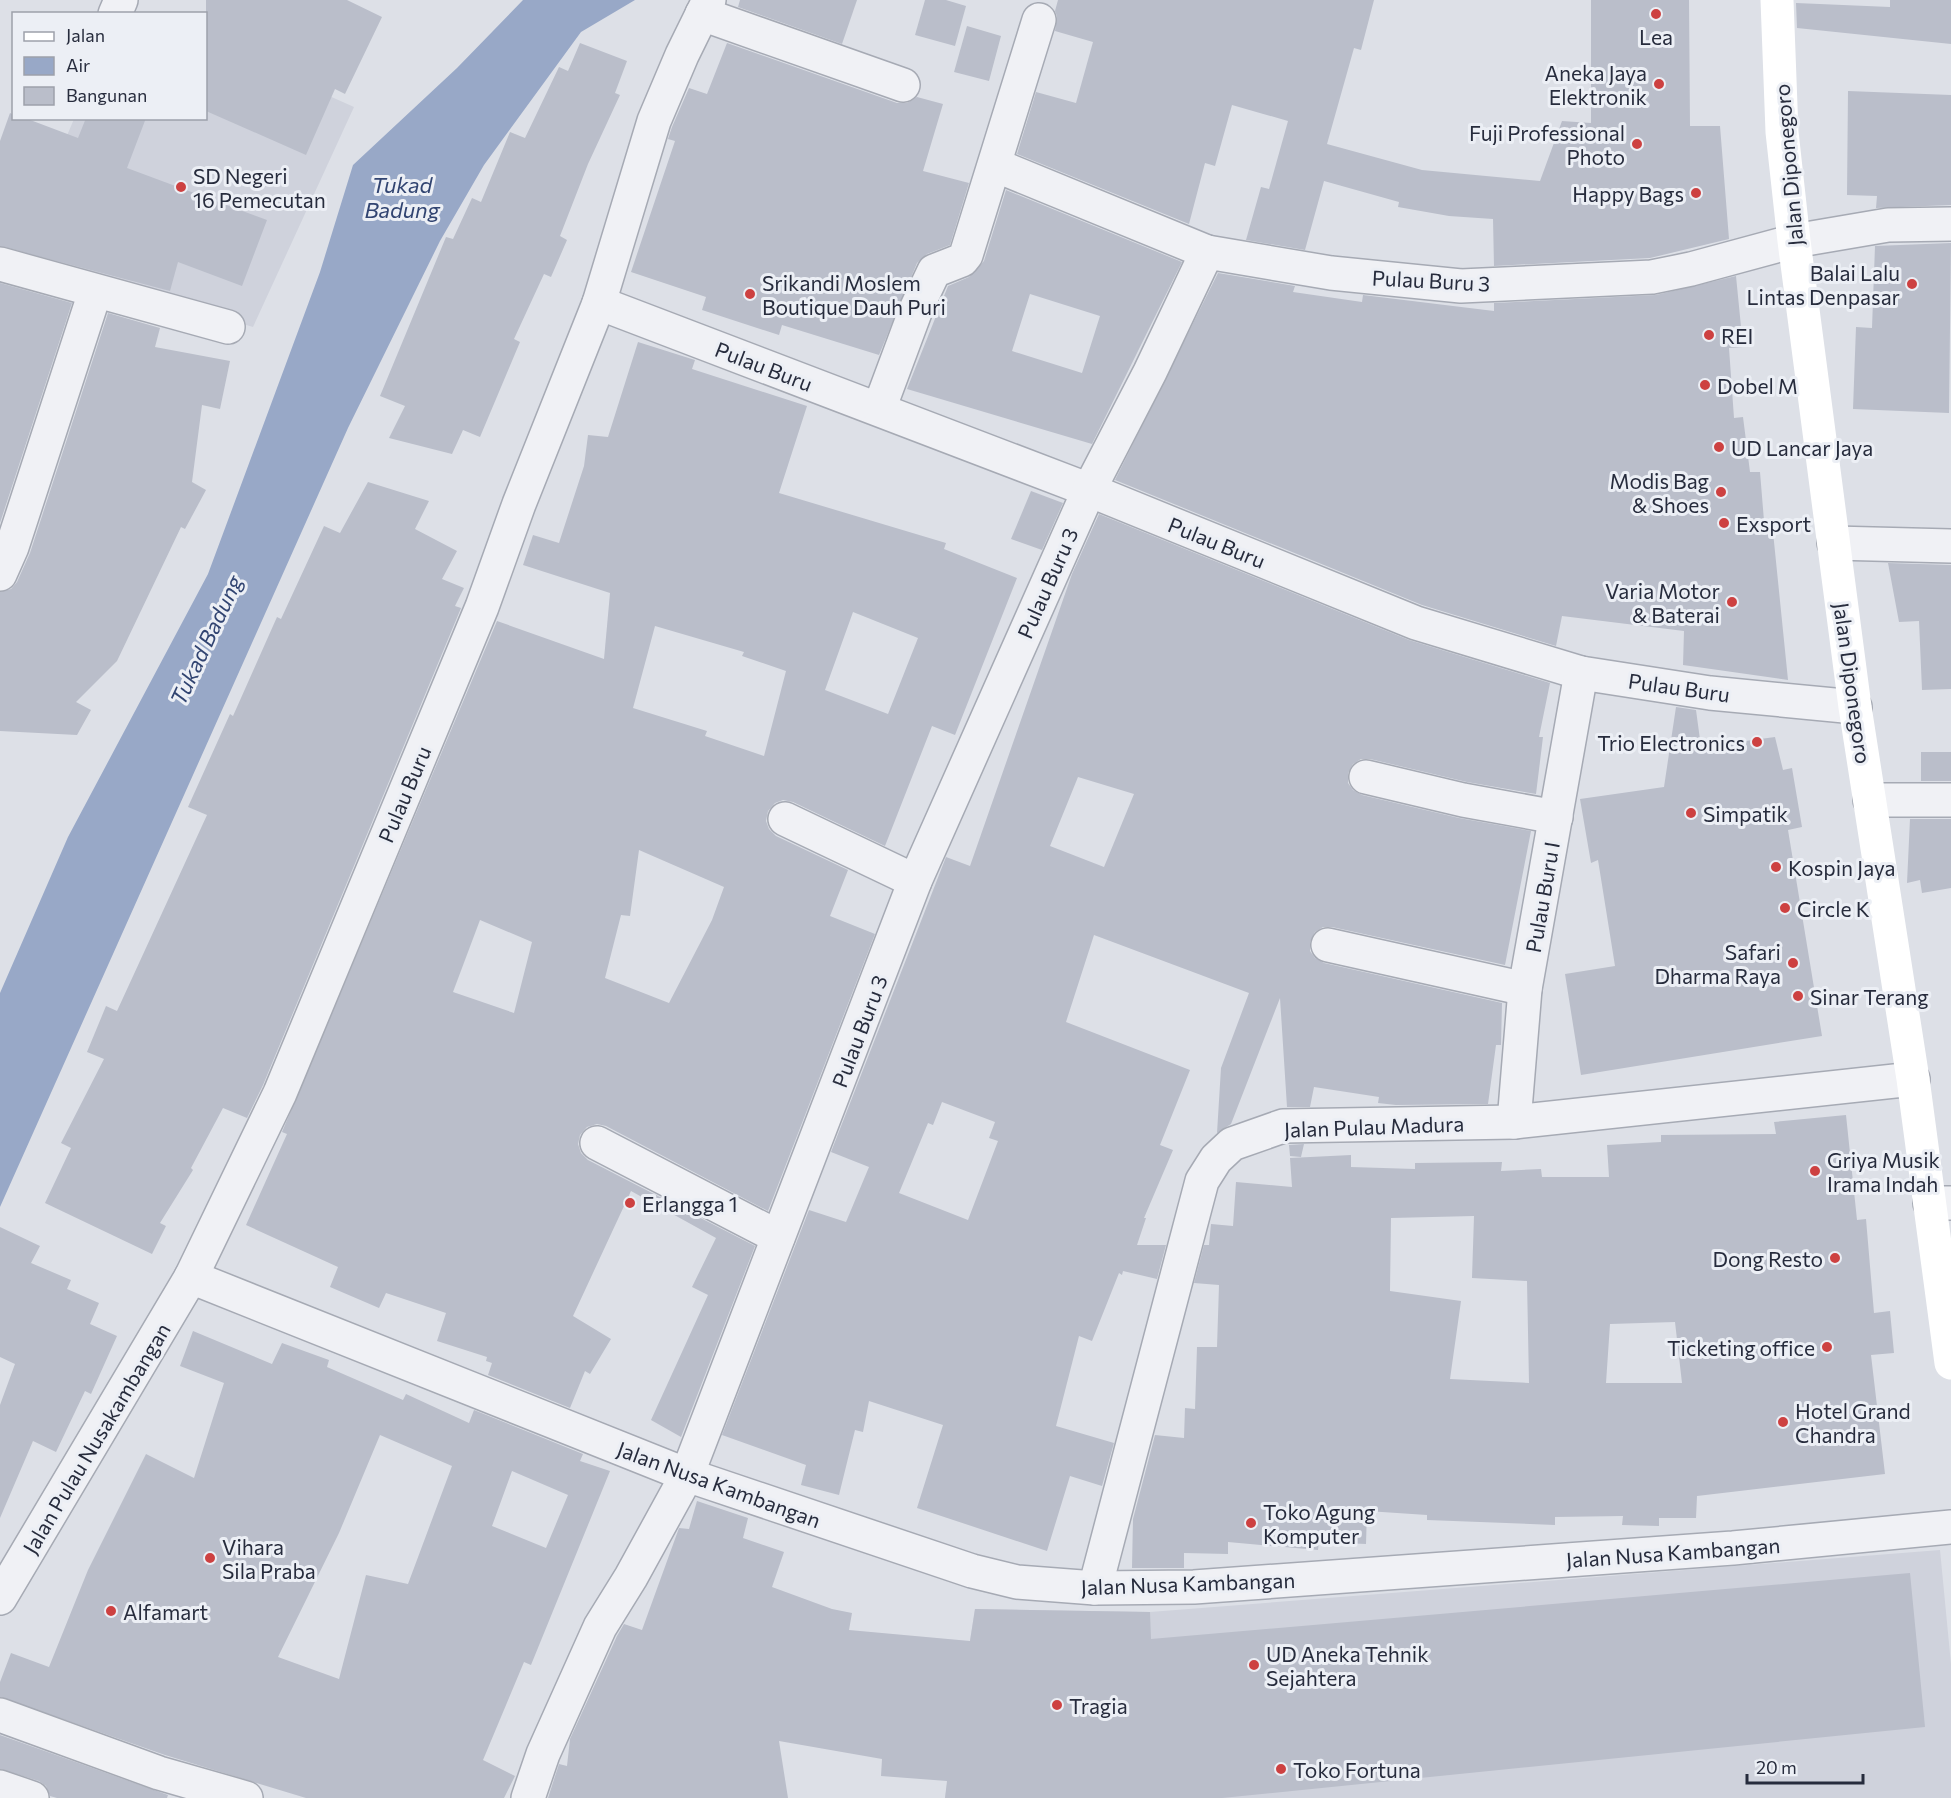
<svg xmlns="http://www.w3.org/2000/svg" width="1951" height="1798" viewBox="0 0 1951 1798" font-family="Commissioner,sans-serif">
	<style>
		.built { fill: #cfd2dc }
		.water { fill: #98a8c7 }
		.building { fill: #babeca; fill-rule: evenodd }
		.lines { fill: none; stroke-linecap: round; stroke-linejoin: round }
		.minor-casing { stroke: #a6aab4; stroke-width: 36 }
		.tertiary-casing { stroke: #a6aab4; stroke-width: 36 }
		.minor { stroke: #f0f1f5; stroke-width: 33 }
		.tertiary { stroke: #f0f1f5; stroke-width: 33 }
		.secondary { stroke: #fff; stroke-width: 33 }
		.poi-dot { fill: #cd4141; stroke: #eceff5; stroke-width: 2 }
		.labels { text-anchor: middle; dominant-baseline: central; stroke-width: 6; stroke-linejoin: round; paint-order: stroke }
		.poi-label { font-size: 21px; fill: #272c3d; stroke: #eceff5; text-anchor: start }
		.street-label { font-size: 21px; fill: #272c3d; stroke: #eceff5 }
		.water-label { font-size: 22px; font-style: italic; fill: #314471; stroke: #eceff5 }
	</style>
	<rect width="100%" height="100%" fill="#dde0e7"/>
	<g class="built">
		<polygon points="206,41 354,107 253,327 16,256 74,119 206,118"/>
		<polygon points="1940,1550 1951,1664 1951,1798 945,1798 975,1609 1150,1612"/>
	</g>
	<polygon class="water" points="523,0 635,0 581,32 484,165 440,241 348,428 0,1207 0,993 68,837 208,574 320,272 353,165 457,68"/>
	<g class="building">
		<polygon points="206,0 347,0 382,17 345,94 335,89 306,155 206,111"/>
		<polygon points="740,0 857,0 842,44 738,7"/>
		<polygon points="925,0 946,0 966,6 955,46 915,35"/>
		<polygon points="1058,0 1374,0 1361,50 1354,48 1327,144 1422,170 1540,181 1562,121 1591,123 1591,0 1689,0 1690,126 1720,126 1729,239 1650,258 1494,266 1493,219 1449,216 1398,207 1399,202 1324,181 1305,250 1246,240 1261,187 1269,189 1288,121 1232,105 1215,166 1205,163 1189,224 1017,154 1036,92 1076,103 1093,42 1055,31 1057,16 1055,11"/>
		<polygon points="1890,0 1951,0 1951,44 1797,28 1796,3 1890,7"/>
		<polygon points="967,26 1001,36 989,81 954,72"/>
		<polygon points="580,43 627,61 615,93 620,95 588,164 560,236 567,240 551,277 544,274 514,339 520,342 480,437 463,430 452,454 389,438 405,406 380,396 446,237 453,239 472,198 481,202 510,132 525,138 559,67 568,71"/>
		<polygon points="727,43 897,103 907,103 917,97 943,104 923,171 969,183 950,245 927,254 917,263 879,355 782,325 779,335 702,310 706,297 631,272 675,141 668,139 672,127 689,88 707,94"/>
		<polygon points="1848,91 1951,95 1951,205 1876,208 1877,196 1847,195"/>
		<polygon points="10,113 14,115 14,118 25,118 78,138 86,118 146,118 127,168 267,220 242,286 178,262 170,291 0,246 0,141"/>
		<path d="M1006,190L1182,262L1092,444L907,389L948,286L969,277L984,261ZM1030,294L1100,316L1082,373L1012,351Z"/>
		<polygon points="1951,243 1949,413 1853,409 1856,327 1872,328 1875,246"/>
		<polygon points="1218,273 1295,286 1293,292 1362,302 1363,295 1494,311 1494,303 1656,295 1736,276 1743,347 1729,348 1734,418 1743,417 1750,472 1760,472 1765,533 1773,532 1788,680 1683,665 1684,631 1562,616 1556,646 1422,605 1115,480"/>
		<polygon points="0,283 72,303 0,523"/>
		<polygon points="108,313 160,328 155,347 230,361 220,409 202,405 192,482 206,490 185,529 181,527 117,661 76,702 91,710 77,735 0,731 0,592 11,589 17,582 30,553"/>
		<path d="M638,342L695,360L692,369L807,406L779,493L946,543L944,549L1017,578L955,735L932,726L885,846L793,802L783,800L775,803L768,811L766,821L769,829L776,836L848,870L830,916L875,934L768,1211L606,1126L597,1124L587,1127L580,1135L578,1144L581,1153L588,1160L755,1246L681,1437L651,1420L708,1295L692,1287L716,1238L631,1191L573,1316L611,1339L590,1374L585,1371L570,1408L488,1375L492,1363L486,1361L487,1357L437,1341L446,1313L386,1293L379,1308L330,1287L338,1267L246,1225L287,1134L282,1132L497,621L604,659L610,593L523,565L533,535L559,543L584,466L588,435L608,437ZM853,612L918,638L888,714L825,690ZM655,626L744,652L742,656L786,671L764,756L705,736L707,731L633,708ZM639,850L724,887L712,920L669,1003L605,978L621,915L630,916ZM480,920L532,942L514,1013L453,992Z"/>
		<polygon points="368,482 429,501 415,529 457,551 442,579 464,588 455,606 461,608 263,1085 247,1118 223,1108 191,1168 193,1170 160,1223 166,1226 152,1254 45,1203 71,1148 61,1143 104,1059 87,1052 106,1006 117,1011 207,815 188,807 230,714 233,716 277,617 281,619 324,526 340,533"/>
		<polygon points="1031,491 1063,503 1042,550 1011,539"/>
		<path d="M1099,514L1409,640L1550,683L1539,737H1543L1536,794L1467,782L1370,759H1361L1353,764L1348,773V783L1353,790L1362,795L1459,818L1531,831L1505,965L1332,927H1323L1315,932L1310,942V951L1315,958L1324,963L1502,1003L1501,1045H1496L1488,1104L1396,1105L1378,1103L1379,1097L1314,1087L1310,1107H1287L1280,998L1231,1124L1217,1133L1221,1068L1249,993L1094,935L1066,1022L1190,1070L1160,1145L1173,1150L1144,1218H1146L1137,1245H1166L1157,1279L1123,1271L1122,1275L1119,1273L1092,1341L1079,1336L1056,1426L1114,1443L1102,1486L1070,1476L1047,1551L917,1508L943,1425L869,1401L863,1432L855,1430L839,1495L801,1485L806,1465L722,1435L809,1210L846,1222L869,1167L831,1152L946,857L970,866L1072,574ZM1078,777L1134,794L1104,867L1050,846ZM942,1102L995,1122L989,1138L998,1141L968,1220L899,1193L928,1123L933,1125Z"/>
		<polygon points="1888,563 1951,565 1951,689 1922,690 1919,621 1899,622"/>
		<polygon points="1676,707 1696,710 1701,747 1775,737 1783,770 1792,768 1802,827 1788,830 1822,1036 1581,1075 1565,974 1615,966 1598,860 1591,863 1580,799 1664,787"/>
		<rect x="1921" y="752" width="30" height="29"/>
		<polygon points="1910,819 1951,819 1951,888 1922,893 1920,880 1907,883"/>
		<path d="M1846,1115L1857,1220L1866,1219L1874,1313L1890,1311L1894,1353L1871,1355L1885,1474L1697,1496L1696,1518H1659V1526L1622,1525L1623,1516L1555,1517V1525L1427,1520V1515L1367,1511L1366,1544L1319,1542L1318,1550L1228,1542V1554L1184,1553V1568H1132L1133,1519L1155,1435L1184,1438L1185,1408L1195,1409L1197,1347H1217L1219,1285L1194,1283L1204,1245H1209L1211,1224L1233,1226L1236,1182L1292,1187L1290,1158L1351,1155V1167L1415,1169V1163L1502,1162L1501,1171L1541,1169L1542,1177H1609L1607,1145L1661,1142V1135L1776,1134L1774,1122ZM1474,1216L1472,1278L1527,1281L1529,1383L1450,1379L1461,1301L1390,1291L1391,1218ZM1675,1322L1682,1383H1606L1610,1324Z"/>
		<polygon points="1304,1144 1301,1157 1290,1156 1289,1145"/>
		<polygon points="0,1227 40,1246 31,1263 71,1280 67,1289 99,1303 90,1324 117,1336 91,1394 85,1391 56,1452 33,1441 0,1518 0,1405 15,1364 0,1357"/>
		<path d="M193,1331L272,1364L282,1343L329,1360L327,1367L403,1400L406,1394L469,1423L474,1410L583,1454L580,1461L610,1471L531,1665L524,1662L483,1760L515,1776L504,1798H306L165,1755L0,1697V1682L11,1653L49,1667L88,1570L146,1454L194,1478L224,1383L180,1366ZM380,1435L452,1466L408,1584L366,1575L339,1679L278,1657L339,1533ZM512,1471L568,1495L546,1548L492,1526Z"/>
		<polygon points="697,1501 748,1518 743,1538 784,1552 772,1587 832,1609 852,1613 849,1630 970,1641 975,1609 1150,1612 1151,1639 1910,1573 1925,1727 1222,1798 945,1798 947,1781 881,1776 882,1759 779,1741 788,1798 548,1798 559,1764 567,1766 570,1739 617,1636 624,1624 642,1630 679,1528 689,1529"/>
		<polygon points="0,1735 168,1795 167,1798 57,1798 50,1796 46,1786 39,1781 0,1769"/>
	</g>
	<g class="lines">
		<g class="minor-casing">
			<g id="minor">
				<polyline points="115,14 121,0"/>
				<polyline points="702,14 903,85"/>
				<polyline points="995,165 1207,252"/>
				<polyline points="0,264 228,327"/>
				<polyline points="599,303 1089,490 1416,623 1581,673 1710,693 1855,707"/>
				<polyline points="879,409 917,307 934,271 962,260 966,255 1039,20"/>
				<polyline points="1834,543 1951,546"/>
				<polyline points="0,574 12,547 95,292"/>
				<polyline points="1366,777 1463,800 1556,817"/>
				<polyline points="1870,800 1951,800"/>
				<polyline points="785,819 915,881"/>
				<polyline points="1328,945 1525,989"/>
				<polyline points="1514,1122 1525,989 1581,673"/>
				<polyline points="597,1143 778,1237"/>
				<polyline points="1930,1203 1951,1203"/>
				<polyline points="191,1277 280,1093 482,607 519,504 599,303 654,121 682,55 709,0"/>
				<polyline points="1095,1588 1202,1181 1216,1159 1232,1144 1283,1126 1514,1122 1913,1079"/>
				<polyline points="0,1715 159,1773 246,1798"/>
				<polyline points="0,1787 32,1798"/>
				<polyline points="528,1798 543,1754 600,1627 631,1577 687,1475 915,881 1089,490 1150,372 1207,252 1331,273 1461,286 1652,277 1691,269 1794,241 1888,225 1951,224"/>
			</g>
		</g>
		<g class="tertiary-casing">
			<polyline id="tertiary" points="0,1598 191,1277 687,1475 972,1571 1017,1582 1095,1588 1194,1587 1733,1548 1951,1527"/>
		</g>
		<use href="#minor" class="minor"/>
		<use href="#tertiary" class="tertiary"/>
		<polyline class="secondary" points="1777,0 1782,132 1794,241 1855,707 1913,1079 1951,1363"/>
	</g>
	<g class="poi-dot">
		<circle cx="1656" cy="14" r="6"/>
		<circle cx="1659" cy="84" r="6"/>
		<circle cx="1637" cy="144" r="6"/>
		<circle cx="181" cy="187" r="6"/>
		<circle cx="1696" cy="193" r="6"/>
		<circle cx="1912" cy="284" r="6"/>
		<circle cx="750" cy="294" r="6"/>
		<circle cx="1709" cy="335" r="6"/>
		<circle cx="1705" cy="385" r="6"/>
		<circle cx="1719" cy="447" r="6"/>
		<circle cx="1721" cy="492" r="6"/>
		<circle cx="1724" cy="523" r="6"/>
		<circle cx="1732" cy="602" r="6"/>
		<circle cx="1757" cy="742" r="6"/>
		<circle cx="1691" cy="813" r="6"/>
		<circle cx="1776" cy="867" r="6"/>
		<circle cx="1785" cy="908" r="6"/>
		<circle cx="1793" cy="963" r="6"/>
		<circle cx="1798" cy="996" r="6"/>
		<circle cx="1815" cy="1171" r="6"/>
		<circle cx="630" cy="1203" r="6"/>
		<circle cx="1835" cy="1258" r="6"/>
		<circle cx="1827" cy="1347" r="6"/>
		<circle cx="1783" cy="1422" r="6"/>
		<circle cx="1251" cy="1523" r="6"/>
		<circle cx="210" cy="1558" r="6"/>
		<circle cx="111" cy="1611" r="6"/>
		<circle cx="1254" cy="1665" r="6"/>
		<circle cx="1057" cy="1705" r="6"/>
		<circle cx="1281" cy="1769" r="6"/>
	</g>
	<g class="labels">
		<g class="poi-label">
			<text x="1656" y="36" text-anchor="middle">Lea</text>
			<text x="1647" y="72" text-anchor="end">Aneka Jaya<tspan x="1647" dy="24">Elektronik</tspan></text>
			<text x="1625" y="132" text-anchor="end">Fuji Professional<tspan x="1625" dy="24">Photo</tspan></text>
			<text x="193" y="175">SD Negeri<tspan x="193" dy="24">16 Pemecutan</tspan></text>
			<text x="1684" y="193" text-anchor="end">Happy Bags</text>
			<text x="1900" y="272" text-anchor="end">Balai Lalu<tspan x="1900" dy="24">Lintas Denpasar</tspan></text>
			<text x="762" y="282">Srikandi Moslem<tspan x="762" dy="24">Boutique Dauh Puri</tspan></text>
			<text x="1721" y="335">REI</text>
			<text x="1717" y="385">Dobel M</text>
			<text x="1731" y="447">UD Lancar Jaya</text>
			<text x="1709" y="480" text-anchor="end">Modis Bag<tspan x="1709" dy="24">&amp; Shoes</tspan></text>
			<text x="1736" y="523">Exsport</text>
			<text x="1720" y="590" text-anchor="end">Varia Motor<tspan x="1720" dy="24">&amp; Baterai</tspan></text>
			<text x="1745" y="742" text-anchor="end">Trio Electronics</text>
			<text x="1703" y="813">Simpatik</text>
			<text x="1788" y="867">Kospin Jaya</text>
			<text x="1797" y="908">Circle K</text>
			<text x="1781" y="951" text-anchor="end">Safari<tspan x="1781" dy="24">Dharma Raya</tspan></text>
			<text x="1810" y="996">Sinar Terang</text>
			<text x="1827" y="1159">Griya Musik<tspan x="1827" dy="24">Irama Indah</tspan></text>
			<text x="642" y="1203">Erlangga 1</text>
			<text x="1823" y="1258" text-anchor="end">Dong Resto</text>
			<text x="1815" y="1347" text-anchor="end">Ticketing office</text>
			<text x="1795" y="1410">Hotel Grand<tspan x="1795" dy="24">Chandra</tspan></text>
			<text x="1263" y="1511">Toko Agung<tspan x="1263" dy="24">Komputer</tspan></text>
			<text x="222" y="1546">Vihara<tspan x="222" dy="24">Sila Praba</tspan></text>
			<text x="123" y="1611">Alfamart</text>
			<text x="1266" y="1653">UD Aneka Tehnik<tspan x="1266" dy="24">Sejahtera</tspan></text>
			<text x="1069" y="1705">Tragia</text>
			<text x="1293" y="1769">Toko Fortuna</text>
		</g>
		<g class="street-label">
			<text transform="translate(1788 165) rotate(-95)">Jalan Diponegoro</text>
			<text transform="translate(1431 280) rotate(3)">Pulau Buru 3</text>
			<text transform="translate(764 366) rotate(21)">Pulau Buru</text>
			<text transform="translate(1217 542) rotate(22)">Pulau Buru</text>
			<text transform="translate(1047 583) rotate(-66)">Pulau Buru 3</text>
			<text transform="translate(1853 683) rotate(82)">Jalan Diponegoro</text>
			<text transform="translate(1679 687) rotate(8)">Pulau Buru</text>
			<text transform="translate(404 794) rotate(-67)">Pulau Buru</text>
			<text transform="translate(1542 897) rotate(-80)">Pulau Buru I</text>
			<text transform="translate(859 1031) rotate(-69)">Pulau Buru 3</text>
			<text transform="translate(1374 1126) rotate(-2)">Jalan Pulau Madura</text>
			<text transform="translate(96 1438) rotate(-59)">Jalan Pulau Nusakambangan</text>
			<text transform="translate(719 1484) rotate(20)">Jalan Nusa Kambangan</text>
			<text transform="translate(1673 1552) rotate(-4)">Jalan Nusa Kambangan</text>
			<text transform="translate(1188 1583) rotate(-2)">Jalan Nusa Kambangan</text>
		</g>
		<g class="water-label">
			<text x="402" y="184">Tukad<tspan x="402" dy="25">Badung</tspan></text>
			<text transform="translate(206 640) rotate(-65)">Tukad Badung</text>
		</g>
	</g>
	<rect x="12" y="12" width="195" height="108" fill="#eceff5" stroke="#9da1ab" stroke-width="1.5"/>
	<rect x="24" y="32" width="30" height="9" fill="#ffffff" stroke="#9da1ab" stroke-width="1.5"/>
	<text x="66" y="42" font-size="18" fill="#272c3d">Jalan</text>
	<rect x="24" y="57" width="30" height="18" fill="#98a8c7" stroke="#9da1ab" stroke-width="1.5"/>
	<text x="66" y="72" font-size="18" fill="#272c3d">Air</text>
	<rect x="24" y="87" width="30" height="18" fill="#babeca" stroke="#9da1ab" stroke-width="1.5"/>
	<text x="66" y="102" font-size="18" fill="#272c3d">Bangunan</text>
	<path d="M1747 1774v9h116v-9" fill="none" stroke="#272c3d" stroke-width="3"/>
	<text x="1756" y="1774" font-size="18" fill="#272c3d" stroke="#eceff5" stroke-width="4.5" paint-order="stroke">20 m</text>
</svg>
